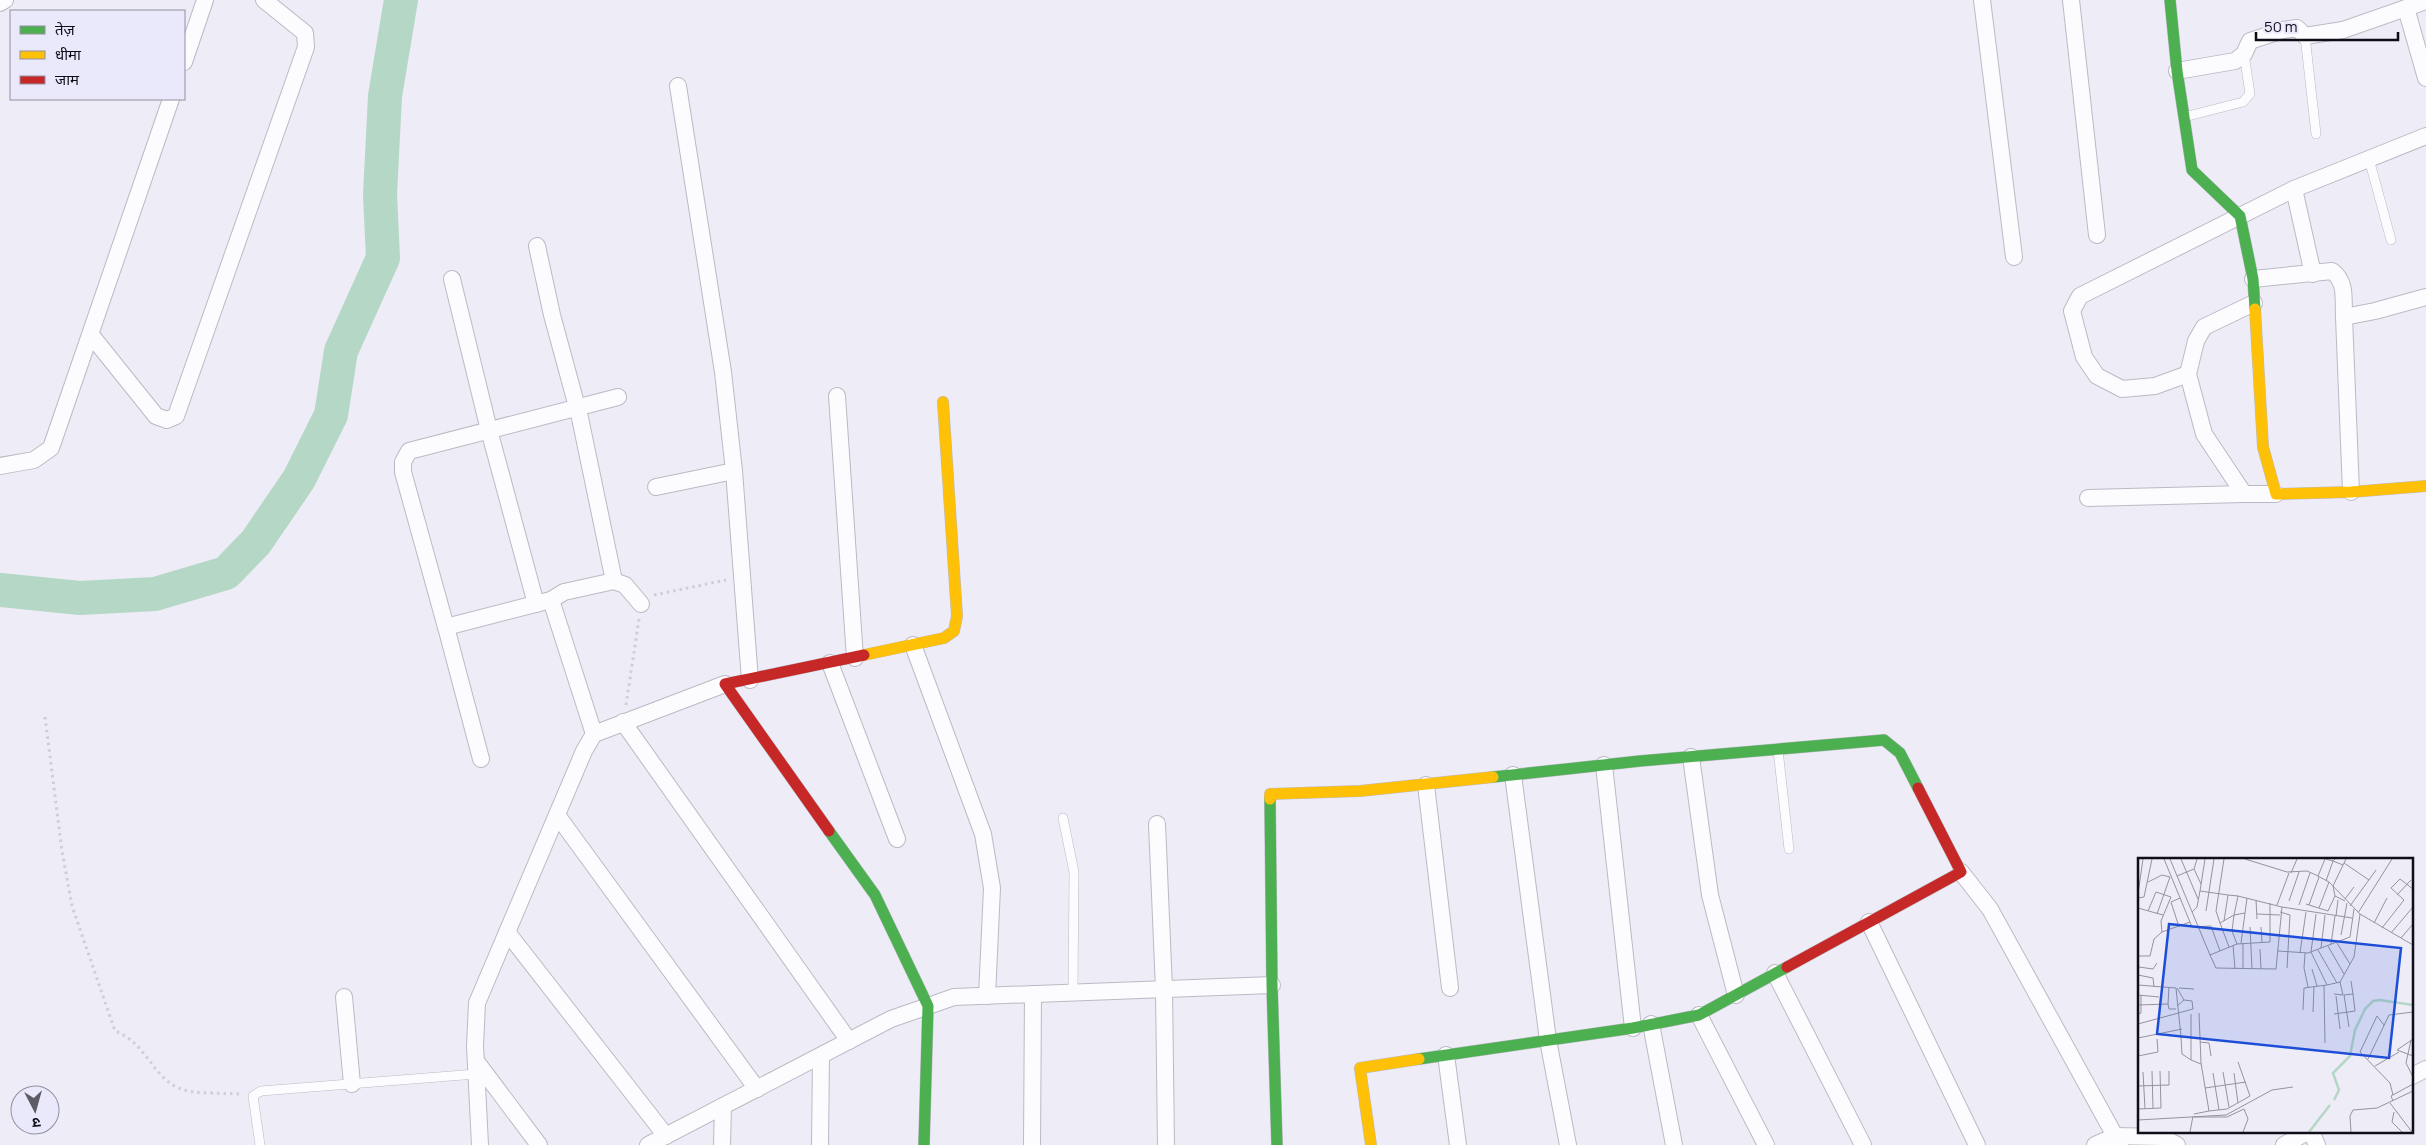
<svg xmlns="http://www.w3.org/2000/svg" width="2426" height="1145" viewBox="0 0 2426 1145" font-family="Manrope,'Noto Sans Devanagari',sans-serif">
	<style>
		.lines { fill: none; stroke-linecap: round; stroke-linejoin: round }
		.river { stroke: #b4d8c5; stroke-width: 34 }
		.lane-casing { stroke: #bbbac4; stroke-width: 10 }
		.street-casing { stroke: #bbbac4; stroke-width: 18 }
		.fast-casing { stroke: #bbbac4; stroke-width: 12 }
		.slow-casing { stroke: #bbbac4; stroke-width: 12 }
		.jam-casing { stroke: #bbbac4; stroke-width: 12 }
		.path { stroke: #cfced2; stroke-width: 3; stroke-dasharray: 2.5 4; stroke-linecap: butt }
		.lane { stroke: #fcfcfe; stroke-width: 9 }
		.street { stroke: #fcfcfe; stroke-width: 16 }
		.fast { stroke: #4caf50; stroke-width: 11 }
		.slow { stroke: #ffc107; stroke-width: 11 }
		.jam { stroke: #c62828; stroke-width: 11 }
		.inset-river { fill: none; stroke: #b4d8c5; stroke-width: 2.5 }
		.inset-road { fill: none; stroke: #95939d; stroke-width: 1 }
		.view { fill: #1d4ed8; fill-opacity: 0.15; stroke: #1d4ed8; stroke-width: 2.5 }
		.inset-edge { fill: none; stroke: #0f0d17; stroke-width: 2.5 }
	</style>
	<rect width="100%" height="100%" fill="#eeecf7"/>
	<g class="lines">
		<polyline class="river" points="0,590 80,598 155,594 226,573 256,542 299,479 331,415 341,351 383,258 380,195 385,96 401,0"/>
		<g class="lane-casing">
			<g id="lane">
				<polyline points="2305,36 2316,134"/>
				<polyline points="2184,117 2243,102 2250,94 2244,54"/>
				<polyline points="2369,159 2391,240"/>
				<polyline points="1778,750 1789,849"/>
				<polyline points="1063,818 1074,872 1073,992"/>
				<polyline points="260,1145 253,1096 261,1091 476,1074"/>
			</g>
		</g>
		<g class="street-casing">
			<g id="street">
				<polyline points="1982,0 2014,257"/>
				<polyline points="2071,0 2097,235"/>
				<polyline points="0,3 5,0"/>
				<polyline points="2406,8 2426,78"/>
				<polyline points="184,62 205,0"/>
				<polyline points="2177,71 2235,61 2244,54 2250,41 2283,30 2297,28 2305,36 2343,30 2426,1"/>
				<polyline points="678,86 723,372 734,471 750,680"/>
				<polyline points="2294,189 2313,274"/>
				<polyline points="537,246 552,315 580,418 614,581"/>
				<polyline points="452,279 489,430 536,604"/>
				<path d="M2253,279L2332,271C2347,282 2343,300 2344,317L2375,311L2426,297"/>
				<polyline points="2254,303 2204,327 2196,341 2188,374 2204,434 2244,494 2276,494"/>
				<polyline points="2344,317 2351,492"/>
				<polyline points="91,335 156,416 167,420 176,416 306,47 305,33 264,0"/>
				<polyline points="2188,374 2155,386 2122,389 2097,376 2084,357 2072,311 2080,296 2294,189 2426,136"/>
				<polyline points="837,396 855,658"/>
				<polyline points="0,466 34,460 51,448 171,99"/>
				<polyline points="656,487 734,471"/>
				<polyline points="2088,498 2244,494"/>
				<polyline points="446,627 403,472 403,462 409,451 618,397"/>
				<polyline points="913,645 983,834 992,888 987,996"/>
				<polyline points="830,663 897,839"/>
				<polyline points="623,722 849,1041"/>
				<polyline points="594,734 551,600 564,592 614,581 625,585 641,604"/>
				<polyline points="1691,757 1710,895 1736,995"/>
				<polyline points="481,759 446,627 551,600"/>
				<polyline points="1604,765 1633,1028"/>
				<polyline points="1513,775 1548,1040 1568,1145"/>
				<polyline points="1426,785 1450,988"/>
				<polyline points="557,815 757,1089"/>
				<polyline points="1157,824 1164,989 1166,1145"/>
				<polyline points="1961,872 1990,909 2120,1145"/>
				<polyline points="1869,922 1977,1145"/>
				<polyline points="507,932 666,1136"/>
				<polyline points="1775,973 1863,1145"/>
				<polyline points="344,997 352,1084"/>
				<polyline points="1699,1015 1766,1145"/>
				<polyline points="1651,1024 1674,1145"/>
				<polyline points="1446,1055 1458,1145"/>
				<polyline points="476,1061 539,1145"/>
				<polyline points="2412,1076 2426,1069"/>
				<polyline points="2311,1131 2317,1145"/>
				<polyline points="480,1145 475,1046 477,1003 584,751 594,734 725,684"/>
				<polyline points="648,1145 891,1019 954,997 1272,985"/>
				<polyline points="722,1145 723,1106"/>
				<polyline points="820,1145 821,1056"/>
				<polyline points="1032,1145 1033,994"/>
				<polyline points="2095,1145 2115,1136 2162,1137 2177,1145"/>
				<polyline points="2284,1145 2309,1131"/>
			</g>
		</g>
		<g class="fast-casing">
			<g id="fast">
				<polyline points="2170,0 2177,71 2192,170 2240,216 2253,279 2255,309"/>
				<polyline points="1493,777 1640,761 1884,740 1900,753 1918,788"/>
				<polyline points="1270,799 1272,985 1277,1145"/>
				<polyline points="829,831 875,895 928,1006 924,1145"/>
				<polyline points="1419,1059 1633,1028 1699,1015 1787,967"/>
			</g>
		</g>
		<g class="slow-casing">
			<g id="slow">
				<polyline points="2255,309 2263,447 2276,494 2351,492 2426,486"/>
				<polyline points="864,655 944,638 954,631 957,616 943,402"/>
				<polyline points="1270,799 1270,794 1360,791 1493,777"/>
				<polyline points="1371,1145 1360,1068 1419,1059"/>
			</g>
		</g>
		<g class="jam-casing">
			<g id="jam">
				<polyline points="829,831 725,684 864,655"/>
				<polyline points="1787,967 1961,872 1918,788"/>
			</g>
		</g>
		<g class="path">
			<polyline points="654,595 726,580"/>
			<polyline points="626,705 639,619"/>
			<path d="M45,717L62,851L72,906L115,1031C148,1044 152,1078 181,1089C193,1094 226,1093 240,1094"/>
		</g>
		<use href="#lane" class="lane"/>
		<use href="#street" class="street"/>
		<use href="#fast" class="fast"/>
		<use href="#slow" class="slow"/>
		<use href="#jam" class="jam"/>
	</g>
	<g transform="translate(2138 858)">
		<rect width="275" height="275" fill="#eeecf7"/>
		<path class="inset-river" d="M196,242L201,232L195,215L212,198L217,172L227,151L235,143L242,142L275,147M171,274L192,247"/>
		<path class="inset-road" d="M26,1L54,69L73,68L82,93M32,1L72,97M43,1L60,41M107,1L149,14L169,13L178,17L191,24L222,56L275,87M197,1L195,3L205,7L208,1M206,5L231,22M56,11L63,26M153,15L159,1M39,18L56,11L59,1M180,18L187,1M188,23L195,3L188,1M10,24L24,17L32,19M62,33L67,1M0,36L5,1M259,37L273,22M197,38L195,28L205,7M0,40L6,39L14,1M207,41L216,29M118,42L119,61M151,43L161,14M132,45V84L99,86L72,97L78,110L138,111L144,49L214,60M168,46L190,53M139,47L151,15M161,47L172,15M171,47L181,19M212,48L238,12M0,50L25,57M181,50L191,24M10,53L18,34L33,39L23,63L24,74L52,64M68,53L76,1M190,53L197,38L207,43M54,54L59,49L62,33L90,37M142,54L152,57L149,110M220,55L254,1M19,56L32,19M119,56L142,57M198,58L200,42M86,63L90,37L100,38M82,65L78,53L86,1M236,65L249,40M41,69L33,44L42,40M112,69L114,111M123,69L124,84M244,70L266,42L253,30L262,21L275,31M253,75L275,49M203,77L209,45M263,80L275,66M103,85L107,55M105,85V111M199,85L212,106M99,86L94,73L96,57L107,55L109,40M193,86L197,58M95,87L97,111M190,88L206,116M91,89L82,65L96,57L100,38L144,49M183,90L187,57M122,91L123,111M180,92L199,125M140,93L170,95L212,79L216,51M162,95L168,54M167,95L166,110L170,129M0,98H12L16,81L24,74M1,109L15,111L19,105M174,111L179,128M0,117L15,120L16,129M0,127L38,130L43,179L62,180M186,127L187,185M189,127L202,124L216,99L222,56M41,130L56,131M196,136L205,137L202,124M0,137L21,139M206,137L211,169M206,137L215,136L213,123M198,138L202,171M30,146L31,129M0,147L30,146L31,151H38M39,148L46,142L39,130M165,152L166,130L189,127L173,94L178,56M175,154L176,128M0,156L3,155V137M53,156V202L63,206M196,156L217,153L215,136M0,166L55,151L54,143L46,142M246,167L239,158L222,194L252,225L255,237M43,179L44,196L53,202M0,180L44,171M275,181L259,192L275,198M273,182L268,205L275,219M62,184L71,185L73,198M0,198L20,194L19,181M230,201L251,157L275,154M237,208L261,194M14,213L15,250M5,214L7,251M85,214L91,249M75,215L81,252M96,215L100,245M0,228L31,227V213M67,230L108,224M255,243L253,238L275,226M252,245L274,274M0,251L23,250L22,213M71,253L89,251L112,238L100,204M256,254L254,264L264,274M56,256L71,253L63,205L61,155M56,259H89L106,251L110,261L105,274M0,262L88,257L134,232L155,229M52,274L55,258M213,274L212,258L215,252L239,250L275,233"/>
		<path class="view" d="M31,66L263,90L251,200L19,176Z"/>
		<rect width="275" height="275" class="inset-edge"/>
	</g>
	<rect x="10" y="10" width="175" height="90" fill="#eae8fb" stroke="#9290a0"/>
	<rect x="20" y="26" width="25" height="8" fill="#4caf50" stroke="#9290a0"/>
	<text x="55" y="35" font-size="15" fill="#0f0d17">तेज़</text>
	<rect x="20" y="51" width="25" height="8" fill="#ffc107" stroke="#9290a0"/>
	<text x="55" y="60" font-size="15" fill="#0f0d17">धीमा</text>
	<rect x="20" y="76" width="25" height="8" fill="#c62828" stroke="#9290a0"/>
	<text x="55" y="85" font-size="15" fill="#0f0d17">जाम</text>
	<g transform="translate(35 1110) rotate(174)"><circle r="24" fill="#eae8fb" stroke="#9290a0"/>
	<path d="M0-4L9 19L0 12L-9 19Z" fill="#5d5b65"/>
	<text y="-8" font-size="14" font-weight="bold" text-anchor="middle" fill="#0f0d17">उ</text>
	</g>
	<path d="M2256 32v8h142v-8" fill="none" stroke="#0f0d17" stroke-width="2.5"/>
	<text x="2264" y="32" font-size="15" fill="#0f0d17" stroke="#eae8fb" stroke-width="4" paint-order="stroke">50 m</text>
</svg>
